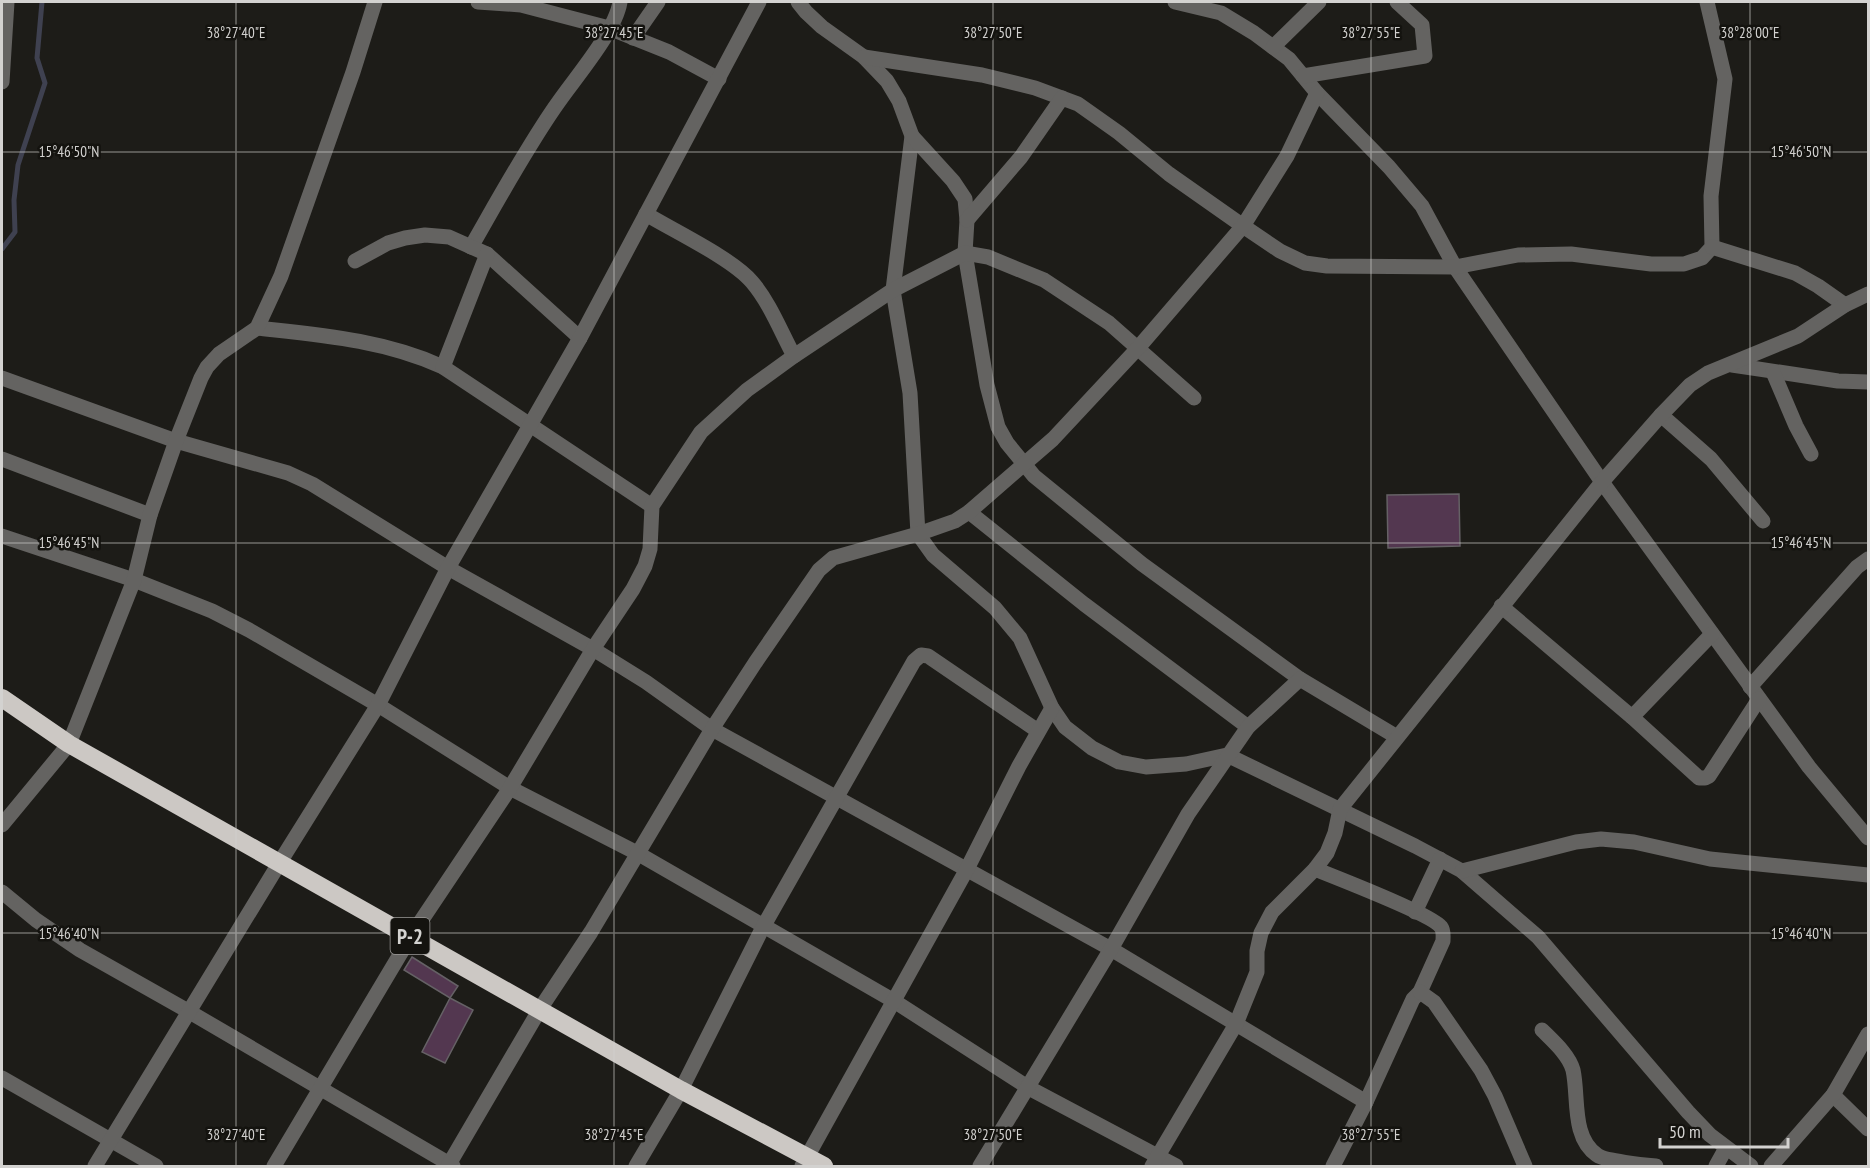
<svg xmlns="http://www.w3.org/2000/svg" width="1870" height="1168" viewBox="0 0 1870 1168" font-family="'PT Sans Narrow',sans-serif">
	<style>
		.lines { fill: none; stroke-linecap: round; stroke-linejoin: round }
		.stream { stroke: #3f4150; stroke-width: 5 }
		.building { fill: #533750; stroke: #656165; stroke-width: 1.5 }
		.minor { stroke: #646361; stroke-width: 15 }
		.highway { stroke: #ccc8c4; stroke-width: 18 }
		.ticks { fill: none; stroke: #d3d2d0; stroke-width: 1.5; stroke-opacity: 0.45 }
		.labels { text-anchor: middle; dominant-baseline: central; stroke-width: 5; stroke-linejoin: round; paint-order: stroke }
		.shield { fill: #14130f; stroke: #9a9996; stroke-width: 1.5 }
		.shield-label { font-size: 21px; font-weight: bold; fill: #d3d2d0 }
		.ticks-label { font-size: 15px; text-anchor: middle; fill: #d3d2d0; stroke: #14130f; stroke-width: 5; stroke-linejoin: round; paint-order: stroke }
	</style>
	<rect width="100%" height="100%" fill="#1d1c18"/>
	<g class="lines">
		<polyline class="stream" points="2,249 15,232 14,200 18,165 45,83 37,58 42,2"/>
	</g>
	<g class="building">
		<polygon points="1459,494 1460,546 1388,548 1387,495"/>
		<polygon points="412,957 458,986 450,998 404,970"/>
		<polygon points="450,998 473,1010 445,1063 422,1052"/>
	</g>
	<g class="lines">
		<g class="minor">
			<polyline points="478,2 521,5 609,28 669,52 719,79"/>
			<polyline points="798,2 806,12 822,27 864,57 887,81 899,101 912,136 893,290 910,393 918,534 933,555 995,608 1020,638 1052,708 1065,727 1092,748 1119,762 1146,767 1186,764 1227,755 1415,846 1462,871 1538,937 1688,1112 1710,1135 1751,1166"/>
			<polyline points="1175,2 1221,13 1254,33 1289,59 1317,93 1389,167 1422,206 1455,267 1602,482 1809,767 1868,838"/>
			<polyline points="633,38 658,2"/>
			<polyline points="1273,47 1319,2"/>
			<polyline points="864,57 982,75 1035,88 1078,104 1119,133 1169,174 1243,226 1280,251 1305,263 1327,266 1455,267 1518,255 1571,254 1651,264 1684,264 1702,258 1712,247 1711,196 1725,79 1707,2"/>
			<polyline points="1303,76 1425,56 1422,25 1397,2"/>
			<polyline points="2,82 7,2"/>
			<polyline points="912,136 953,181 965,199 967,220 965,253 987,385 998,427 1007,443 1034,476 1142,564 1300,679 1397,737"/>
			<path d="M646,214C674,231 733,259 752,282C770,303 781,332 794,356"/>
			<polyline points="967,220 1021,157 1062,98"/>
			<path d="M471,247C498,200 524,152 555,107C573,80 615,33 620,2"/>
			<polyline points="1712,247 1795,273 1818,286 1845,305"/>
			<polyline points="355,261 388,243 405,238 425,235 449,237 487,254 580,338"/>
			<path d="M257,328C320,335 384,340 443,367L652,506"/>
			<polyline points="1732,365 1838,381 1868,382"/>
			<polyline points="443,367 487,254"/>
			<polyline points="1773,372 1796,426 1811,454"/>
			<polyline points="2,378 176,441 288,473 312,484 448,568 593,649 646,682 712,729 1111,949 1366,1102"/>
			<polyline points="1661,415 1711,459 1763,521"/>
			<polyline points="2,459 150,515"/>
			<polyline points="969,512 1084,604 1248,727"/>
			<polyline points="2,536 134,580 212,611 249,630 378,705 510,788 637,853 894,1001 1029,1088 1176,1166"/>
			<polyline points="1501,606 1632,717 1712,634"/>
			<polyline points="1750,687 1857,567 1868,559"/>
			<polyline points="1632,717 1699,778 1705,778 1709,776 1759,699"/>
			<polyline points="2,825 69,744 134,580 150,515 176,441 201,378 207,367 219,354 257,328 281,276 353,72 375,2"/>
			<path d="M1315,869C1335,877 1433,915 1441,927C1444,931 1443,936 1443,941L1420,992L1413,999L1366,1102L1333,1166"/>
			<polyline points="1462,871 1576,842 1601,839 1634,842 1710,859 1868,875"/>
			<polyline points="2,892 36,920 80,950 188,1011 453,1166"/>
			<polyline points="1415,912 1440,859"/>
			<polyline points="1420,992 1434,1002 1481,1070 1495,1096 1525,1166"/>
			<path d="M1542,1030C1553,1041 1569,1055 1573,1070C1579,1097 1571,1137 1597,1155C1604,1161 1645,1165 1656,1166"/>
			<polyline points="2,1078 156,1166"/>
			<polyline points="1833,1095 1868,1129"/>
			<polyline points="95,1166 280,862 378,705 448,568 580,338 759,2"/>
			<polyline points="274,1166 411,936 510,788 593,649 633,589 645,566 650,549 652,506 701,432 747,390 794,356 893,290 965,253 988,257 1044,280 1109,323 1194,398"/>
			<polyline points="448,1166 540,1009 591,932 712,729 755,663 819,570 833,558 918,534 955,521 969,512 1053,439 1138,348 1243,226 1287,156 1317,93"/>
			<polyline points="636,1166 681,1090 763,927 914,661 921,655 928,656 1038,731"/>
			<polyline points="802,1166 967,869 1019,766 1052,708"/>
			<polyline points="980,1166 1111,949 1188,814 1248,727 1300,679"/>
			<polyline points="1152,1166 1236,1024 1257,972 1257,951 1261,933 1272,912 1315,869 1327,853 1335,833 1340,809 1602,482 1661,415 1690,385 1708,373 1798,336 1845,305 1868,294"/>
			<polyline points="1716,1166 1726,1148"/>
			<polyline points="1771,1166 1833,1095 1868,1034"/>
		</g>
		<polyline class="highway" points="2,698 69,744 681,1090 824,1166"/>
	</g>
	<path class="ticks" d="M236,2V1166M614,2V1166M993,2V1166M1371,2V1166M1750,2V1166M2,152H1868M2,543H1868M2,933H1868"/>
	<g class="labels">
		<rect class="shield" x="390.5" y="918" width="39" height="36" rx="4.5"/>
		<g class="shield-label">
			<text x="410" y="936">P-2</text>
		</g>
	</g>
	<g class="ticks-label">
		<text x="236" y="38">38°27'40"E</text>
		<text x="614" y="38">38°27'45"E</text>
		<text x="993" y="38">38°27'50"E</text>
		<text x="1371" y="38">38°27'55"E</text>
		<text x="1750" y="38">38°28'00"E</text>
		<text x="69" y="157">15°46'50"N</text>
		<text x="1801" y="157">15°46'50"N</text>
		<text x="69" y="548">15°46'45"N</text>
		<text x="1801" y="548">15°46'45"N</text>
		<text x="69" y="939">15°46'40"N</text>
		<text x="1801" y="939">15°46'40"N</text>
		<text x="236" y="1140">38°27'40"E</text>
		<text x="614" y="1140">38°27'45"E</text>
		<text x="993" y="1140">38°27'50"E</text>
		<text x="1371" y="1140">38°27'55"E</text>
	</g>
	<rect width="1870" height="1168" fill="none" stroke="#d3d2d0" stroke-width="6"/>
	<path d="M1660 1138v9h128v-9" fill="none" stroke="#d3d2d0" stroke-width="3"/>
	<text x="1669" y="1138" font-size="18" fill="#d3d2d0" stroke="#14130f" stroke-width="4.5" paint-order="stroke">50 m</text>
</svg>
